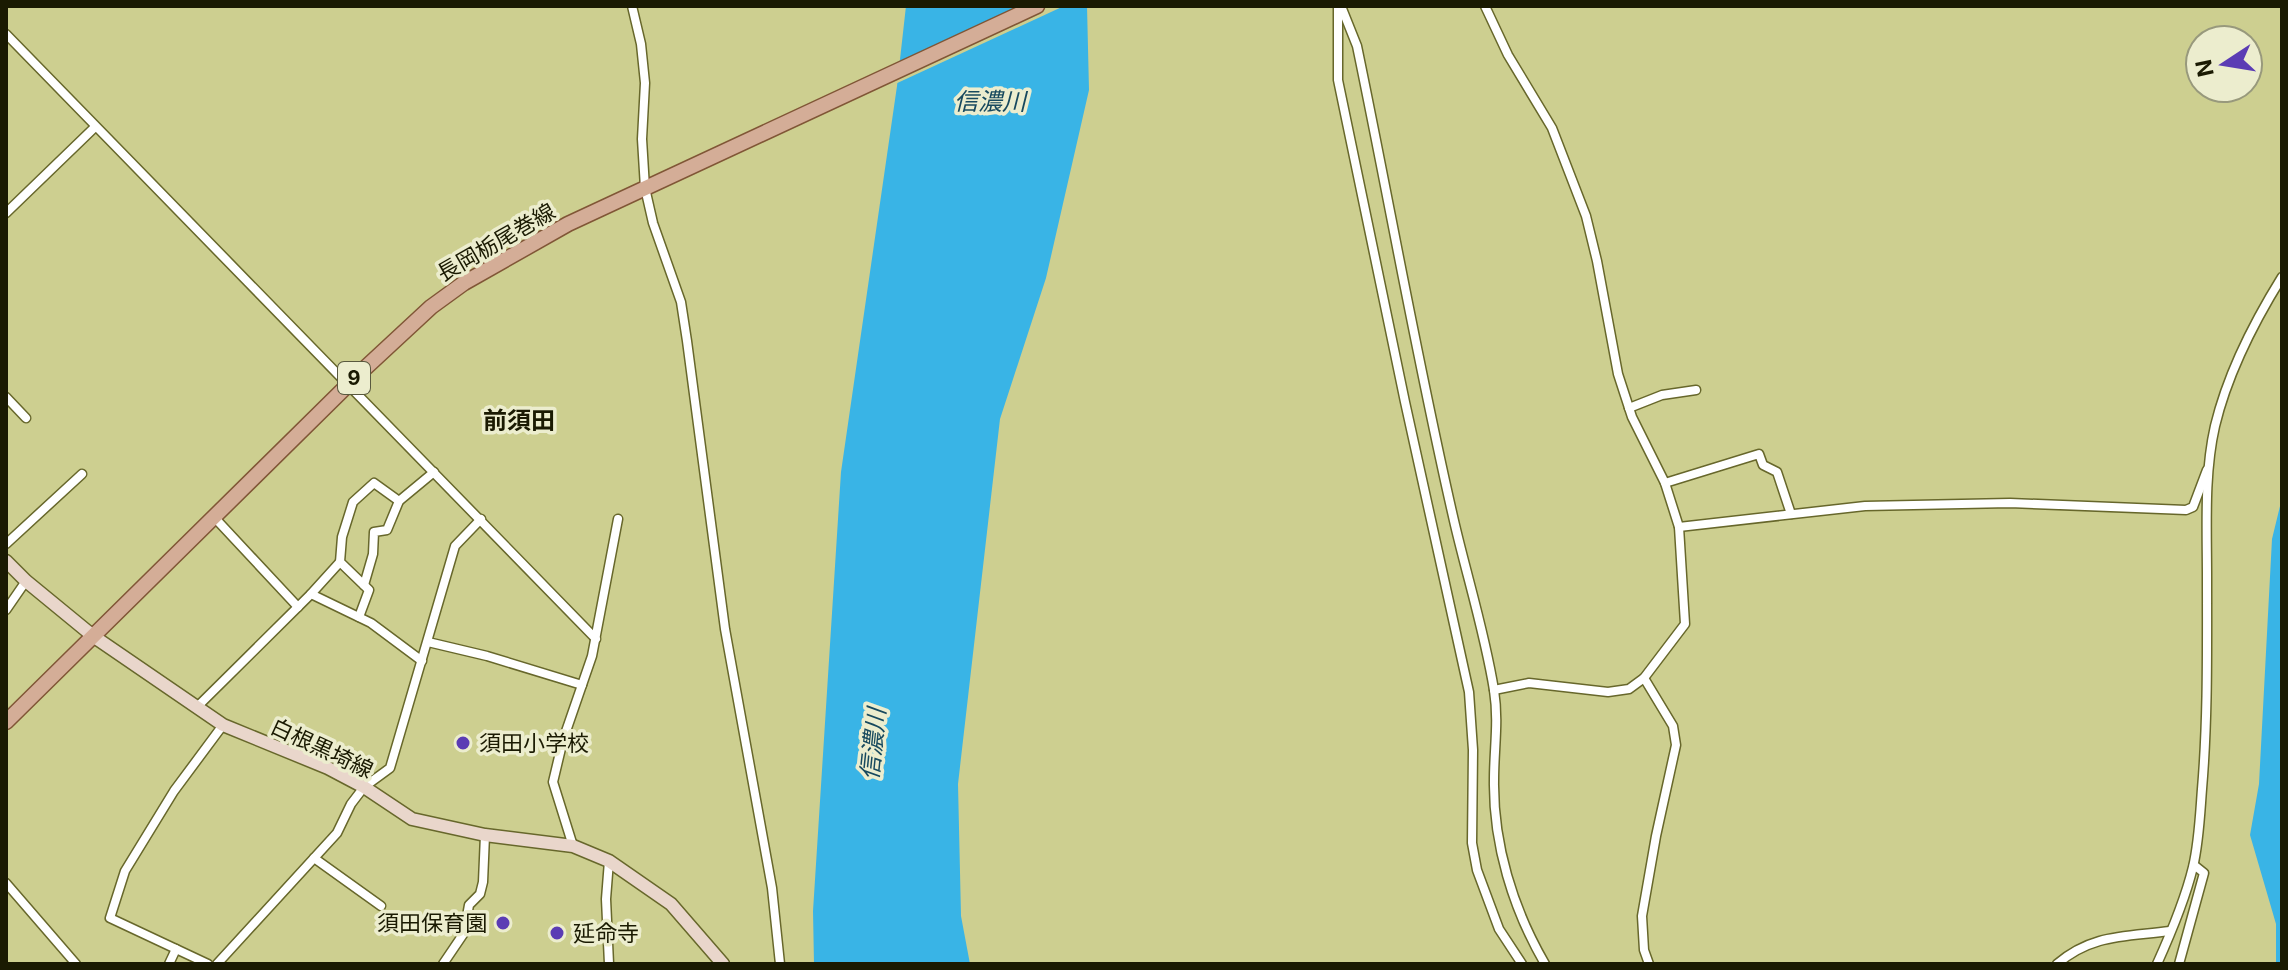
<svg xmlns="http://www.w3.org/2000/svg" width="2288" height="970" viewBox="0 0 2288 970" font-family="Inter,'Noto Sans JP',sans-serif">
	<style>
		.water { fill: #39b4e6 }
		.pier { fill: #cdcf90 }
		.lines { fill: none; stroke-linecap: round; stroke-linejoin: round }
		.minor-casing { stroke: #67672b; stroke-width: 11 }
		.secondary-casing { stroke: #67672b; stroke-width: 15 }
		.primary-casing { stroke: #805636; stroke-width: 17 }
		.minor { stroke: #fff; stroke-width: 8 }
		.secondary { stroke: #e9d6cb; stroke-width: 12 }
		.primary { stroke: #d4ad97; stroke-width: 14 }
		.poi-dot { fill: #5b3cb4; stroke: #ecedce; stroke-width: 3 }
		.labels { text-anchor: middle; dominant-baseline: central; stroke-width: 7; stroke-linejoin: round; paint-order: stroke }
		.shield { fill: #ecedce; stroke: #59593f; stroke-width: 2 }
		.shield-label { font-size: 20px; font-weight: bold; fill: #1a1a02 }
		.street-label { font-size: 22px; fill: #1a1a02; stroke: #ecedce }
		.poi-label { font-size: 22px; fill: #1a1a02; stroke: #ecedce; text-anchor: start }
		.water-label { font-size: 24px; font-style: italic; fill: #17495e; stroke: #ecedce }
		.neighbourhood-label { font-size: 24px; font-weight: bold; fill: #1a1a02; stroke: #ecedce }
	</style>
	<rect width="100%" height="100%" fill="#cdcf90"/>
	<g class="water">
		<polygon points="906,6 1087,6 1089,90 1046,278 1000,419 958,784 961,916 970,964 814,964 813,911 841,472 897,86"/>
		<polygon points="2282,498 2282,964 2276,964 2276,924 2250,835 2259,784 2272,539"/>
	</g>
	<polygon class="pier" points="1022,6 1064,6 893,85 895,65"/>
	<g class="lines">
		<g class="minor-casing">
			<g id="minor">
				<polyline points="632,6 641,44 645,83 642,139 645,188 653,223 681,302 687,341 725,629 772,888 780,964"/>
				<polyline points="1338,6 1338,80 1405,402 1469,692 1473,750 1472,843 1477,870 1499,929 1522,964"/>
				<path d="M1341,6L1357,46C1390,205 1418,366 1455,525C1468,580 1485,634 1494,690C1499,722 1494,748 1494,780C1493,844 1513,909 1545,964"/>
				<polyline points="1485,6 1508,55 1552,128 1586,216 1597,261 1618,374 1632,417 1665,483 1679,527 1685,624 1644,678 1629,689 1608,692 1529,683 1494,690"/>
				<polyline points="6,34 596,639"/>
				<polyline points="6,213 95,127"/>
				<polyline points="6,397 26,418"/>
				<polyline points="1629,408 1662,395 1696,390"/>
				<polyline points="1665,483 1759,454 1763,465 1777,472 1791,514"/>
				<polyline points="214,517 298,607"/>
				<polyline points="1679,527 1865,506 2010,503 2186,510 2193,507 2207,470"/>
				<polyline points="6,544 82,474"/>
				<polyline points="364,585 373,554 374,532 387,530 399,501 434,472"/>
				<polyline points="311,594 340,562"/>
				<polyline points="6,610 26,581"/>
				<polyline points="359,617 369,590 340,562 342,537 353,502 374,483 399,501"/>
				<polyline points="428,642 487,656 582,685"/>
				<polyline points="1644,678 1673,726 1676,745 1656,836 1642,916 1644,950 1649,964"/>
				<polyline points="198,706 311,594 371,623 422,661"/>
				<polyline points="573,846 553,782 563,740 592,656 618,519"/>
				<polyline points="314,858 381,906"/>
				<polyline points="609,861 606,899 609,964"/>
				<polyline points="6,883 76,964"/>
				<polyline points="169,964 176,949"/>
				<polyline points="208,964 110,918 125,871 174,791 223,725"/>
				<polyline points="217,964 337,833 351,804 364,787 390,768 455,546 481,519"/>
				<polyline points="443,964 464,933 469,905 480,894 483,882 485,835"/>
				<path d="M2057,964C2092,934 2125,937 2170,931"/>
				<path d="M2157,964C2171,933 2185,900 2193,867C2199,842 2200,815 2202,789C2208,718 2207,648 2207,577C2207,527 2204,474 2215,426C2228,372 2254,322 2282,277"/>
				<polyline points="2179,964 2204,873 2194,865"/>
			</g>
		</g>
		<g class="secondary-casing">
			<polyline id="secondary" points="6,561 26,581 93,636 223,725 328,768 364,787 412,819 485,835 573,846 609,861 671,904 723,964"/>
		</g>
		<g class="primary-casing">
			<polyline id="primary" points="6,722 362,371 431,307 464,283 568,224 1037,6"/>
		</g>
		<use href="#minor" class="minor"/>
		<use href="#secondary" class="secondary"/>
		<use href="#primary" class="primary"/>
	</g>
	<g class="poi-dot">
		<circle cx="463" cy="743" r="8"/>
		<circle cx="503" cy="923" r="8"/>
		<circle cx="557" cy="933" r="8"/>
	</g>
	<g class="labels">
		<rect class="shield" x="338" y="362" width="32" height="32" rx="6"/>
		<g class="shield-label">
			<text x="354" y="378">9</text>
		</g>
		<g class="street-label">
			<text transform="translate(496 242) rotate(-30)">長岡栃尾巻線</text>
			<text transform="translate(322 748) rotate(25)">白根黒埼線</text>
		</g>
		<g class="poi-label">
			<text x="479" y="743">須田小学校</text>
			<text x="487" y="923" text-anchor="end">須田保育園</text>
			<text x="573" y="933">延命寺</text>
		</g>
		<g class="water-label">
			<text x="990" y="101">信濃川</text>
			<text transform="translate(873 744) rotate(-84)">信濃川</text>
		</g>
		<g class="neighbourhood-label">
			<text x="519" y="420">前須田</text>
		</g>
	</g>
	<rect width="2288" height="970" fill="none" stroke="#1a1a02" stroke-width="16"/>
	<g transform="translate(2224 64) rotate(258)"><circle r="38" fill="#ecedce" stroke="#98997c" stroke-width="2"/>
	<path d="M0-6L14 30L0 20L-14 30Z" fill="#5b3cb4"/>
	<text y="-12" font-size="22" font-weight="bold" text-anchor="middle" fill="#1a1a02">N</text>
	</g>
</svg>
